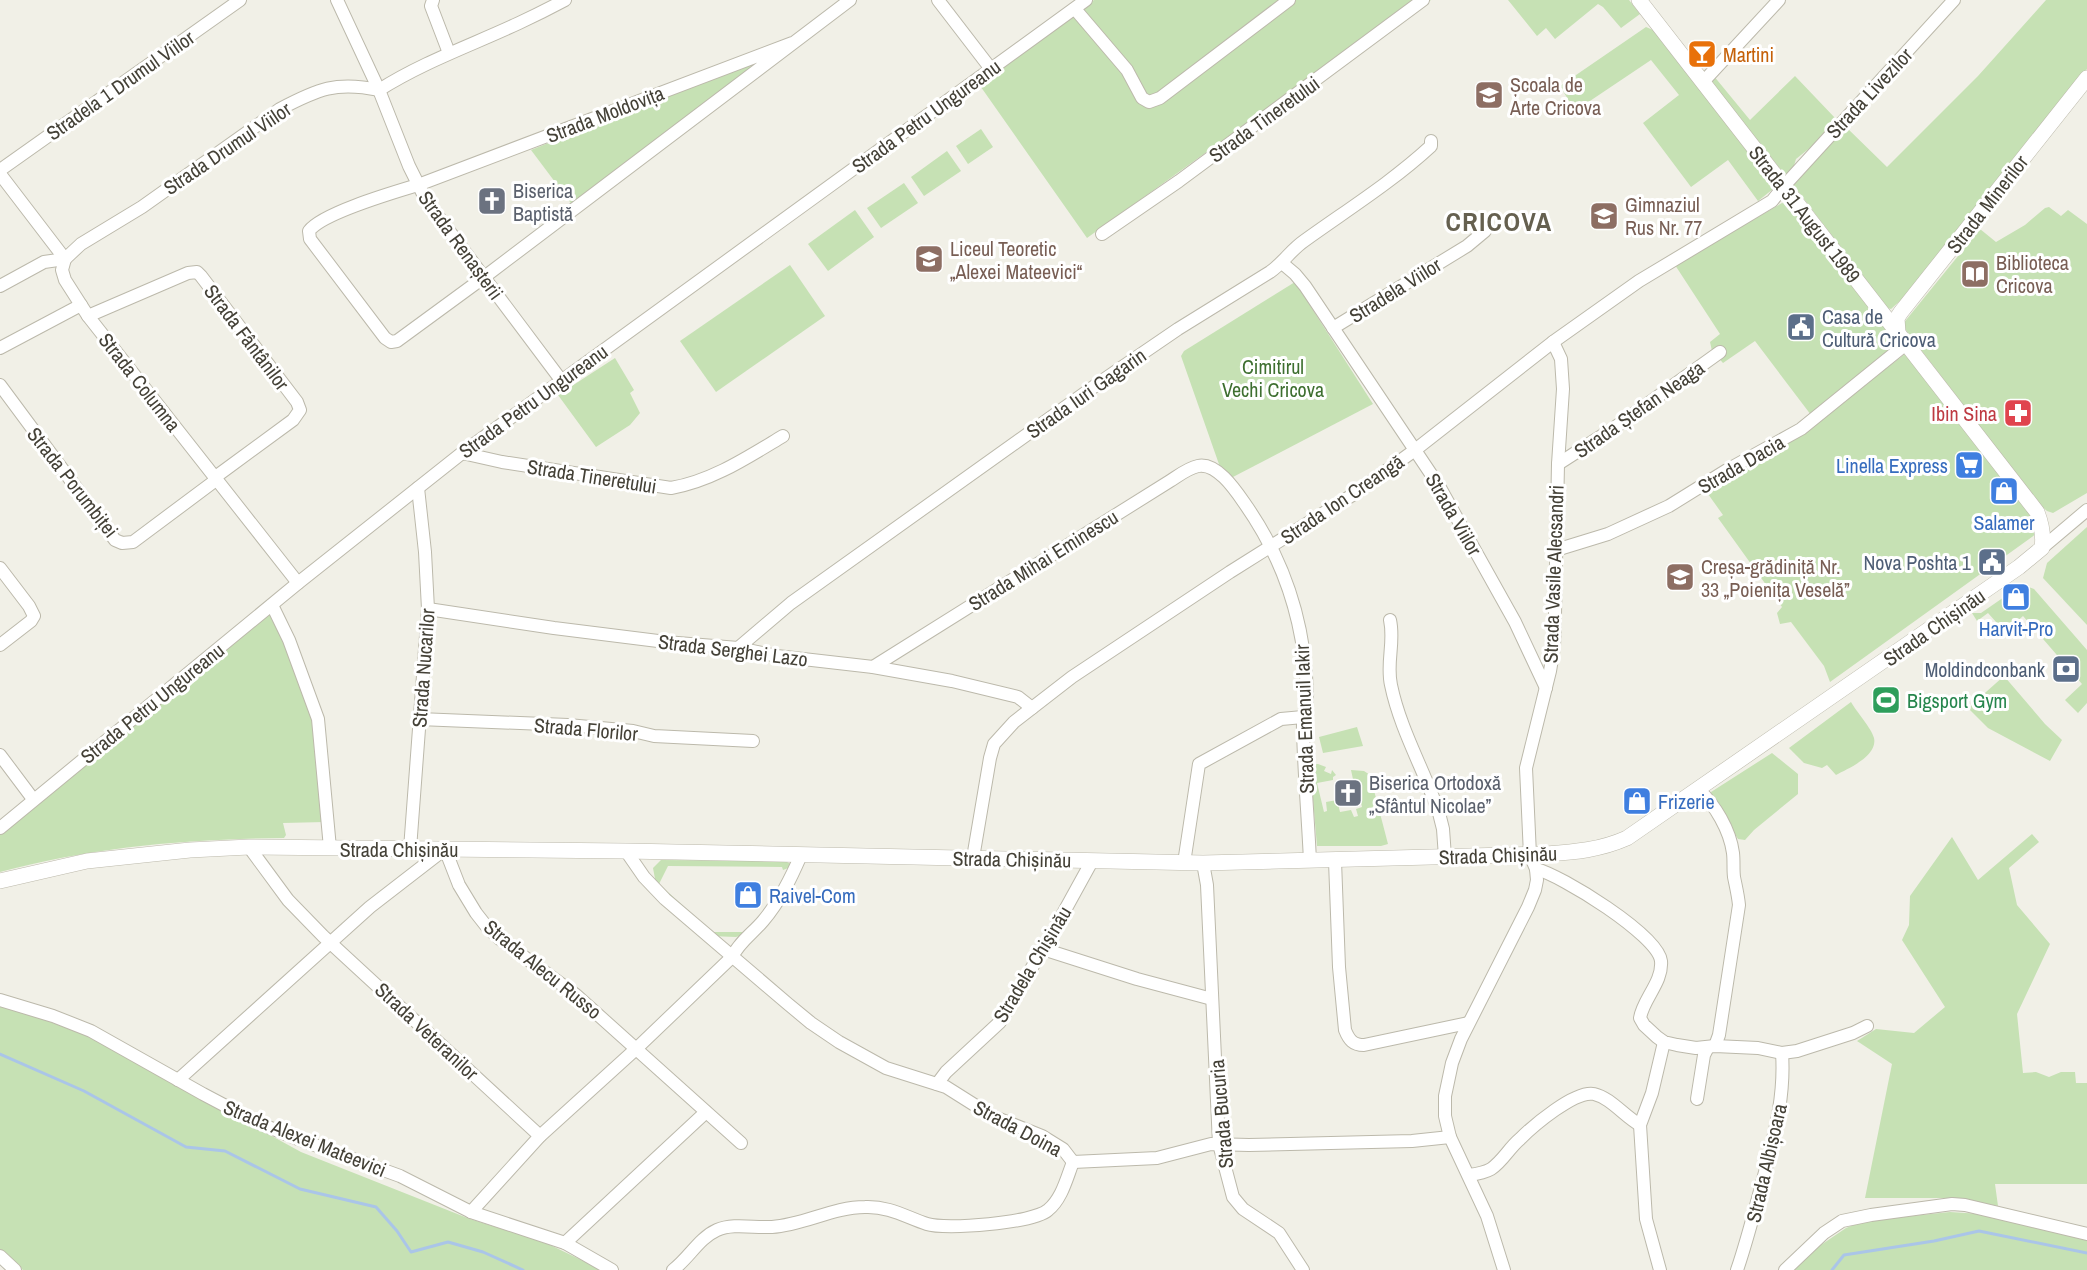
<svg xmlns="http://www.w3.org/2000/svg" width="2087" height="1270" viewBox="0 0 2087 1270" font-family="'Archivo Narrow',sans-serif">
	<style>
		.green { fill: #c6e1b4 }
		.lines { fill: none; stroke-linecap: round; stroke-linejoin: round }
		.stream { stroke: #aac5e8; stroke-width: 3 }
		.minor-casing { stroke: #bcb9ab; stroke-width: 14 }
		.tertiary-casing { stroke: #bcb9ab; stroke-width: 16 }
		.minor { stroke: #fff; stroke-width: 12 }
		.tertiary { stroke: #fff; stroke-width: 15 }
		.labels { text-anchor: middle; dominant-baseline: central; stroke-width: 6; stroke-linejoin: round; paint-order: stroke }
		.food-label { font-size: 20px; fill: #c56008; stroke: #fff; text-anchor: start }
		.education-label { font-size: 20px; fill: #785e54; stroke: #fff; text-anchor: start }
		.street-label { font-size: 20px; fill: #444137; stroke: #fff }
		.worship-label { font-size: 20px; fill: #5b616d; stroke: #fff; text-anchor: start }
		.service-label { font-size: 20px; fill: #4e5e75; stroke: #fff; text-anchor: end }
		.park-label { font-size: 20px; fill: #3e6f30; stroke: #fff }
		.health-label { font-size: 20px; fill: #be3a42; stroke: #fff; text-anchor: end }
		.shop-label { font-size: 20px; fill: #366cbe; stroke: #fff }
		.leisure-label { font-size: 20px; fill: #27864d; stroke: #fff; text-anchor: start }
		.district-label { font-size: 26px; font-weight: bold; letter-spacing: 1.5px; fill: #65604f; stroke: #fff }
	</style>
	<rect width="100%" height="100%" fill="#f1f0e7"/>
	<g class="green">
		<polygon points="1094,0 1431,0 1345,63 1329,64 1087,238 976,80"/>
		<polygon points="1508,0 1629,0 1640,14 1621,28 1603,7 1598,4 1555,39 1546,28 1537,36"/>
		<polygon points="2046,0 2087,0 2087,69 1942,252 1902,299 1891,309 1887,308 1794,186 1794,182 1845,126 1887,167 1978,76"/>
		<polygon points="1646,27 1653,30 1773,183 1773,189 1758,201 1728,160 1691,187 1643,123 1679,95 1651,60 1575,111 1560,86"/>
		<polygon points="757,59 759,62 573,206 531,150"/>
		<polygon points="1713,75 1750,120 1795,76 1836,119 1821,139 1796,159 1793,169 1786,176 1711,82"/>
		<polygon points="981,129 993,147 968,164 956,146"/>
		<polygon points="947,151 961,171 924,196 911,177"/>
		<polygon points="904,183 918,203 881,228 867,208"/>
		<polygon points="1782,203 1790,205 1896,340 1896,348 1811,415 1755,341 1723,363 1712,351 1710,342 1720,334 1675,265"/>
		<polygon points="2049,207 2061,216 2068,210 2087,224 2087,493 2053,513 2047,511 2038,503 1902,325 1980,229 1996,242 2025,225 2045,208"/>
		<polygon points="855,210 874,237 828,271 808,244"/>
		<polygon points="790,265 825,316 716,392 680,341"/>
		<polygon points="1295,282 1373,404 1231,478 1221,470 1181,356 1184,351"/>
		<polygon points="1905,354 2031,513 2036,534 1830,682 1824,666 1791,622 1780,624 1777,613 1782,607 1718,518 1723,515 1708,494 1716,484 1805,431"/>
		<polygon points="615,358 634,390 630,393 640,413 630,425 596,447 558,395"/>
		<polygon points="2087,527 2087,625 2043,578 2047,563"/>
		<polygon points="2020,586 2026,586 2034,589 2087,650 2087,703 2078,713 2065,700 2082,684 2023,616 2005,632 1988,613 1977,621 1972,613 1981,613"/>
		<path d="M272,611L315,713L325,822L283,823L286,835L284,838C188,839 93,847 0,872V835Z"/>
		<polygon points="2004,676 2045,724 2062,740 2050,761 1988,728 1968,708"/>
		<path d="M1851,702C1856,711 1872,729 1874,738C1878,756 1849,768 1836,775L1827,765L1822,768L1804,763L1789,748Z"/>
		<polygon points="1357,727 1363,746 1323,753 1319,737"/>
		<polygon points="1772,753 1798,774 1798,794 1754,830 1745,840 1738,839 1712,798 1711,792"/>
		<polygon points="1310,764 1318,764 1326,767 1324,771 1331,774 1332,770 1336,775 1333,777 1333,780 1317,783 1324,812 1327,811 1326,802 1337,800 1340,812 1351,810 1354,817 1358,816 1356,809 1362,807 1357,784 1354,784 1351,770 1364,771 1370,775 1388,844 1381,846 1317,846"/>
		<polygon points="2032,834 2039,842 2009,868 2017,905 2050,944 2017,1014 2023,1073 2036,1072 2049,1077 2061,1072 2075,1072 2076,1083 2087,1083 2087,1184 1995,1184 1998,1206 1956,1198 1865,1198 1892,1064 1857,1041 1876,1029 1914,1033 1945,1007 1902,940 1909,925 1910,896 1952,837 1978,880"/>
		<polygon points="661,860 785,861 791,864 791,867 783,870 782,867 668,866 659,884 712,932 742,932 742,935 736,937 710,936 656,884 653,868"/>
		<polygon points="0,1004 90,1036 301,1152 470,1219 544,1242 602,1270 23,1270 0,1249"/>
		<polygon points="1950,1212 1981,1214 2087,1239 2087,1270 1793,1270 1815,1249 1846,1228 1864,1221"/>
	</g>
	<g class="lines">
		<g class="stream">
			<polyline points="0,1054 84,1091 186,1147 225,1151 300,1189 376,1207 397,1231 411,1252 448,1242 483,1252 523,1270"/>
			<polyline points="1832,1270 1844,1255 1934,1241 1979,1231 2087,1253"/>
		</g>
		<g class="minor-casing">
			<g id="minor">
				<polyline points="337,0 379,90 409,166 426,200 561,380"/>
				<polyline points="433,0 431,6 449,53"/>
				<polyline points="938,0 991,69"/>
				<polyline points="1075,9 1127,70 1142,98 1149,102 1160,98 1289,0"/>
				<path d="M792,43L418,185C395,192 322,213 309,231L310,239L385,338L391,342L397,341L483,278L850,0"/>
				<polyline points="1703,82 1779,0"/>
				<polyline points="0,170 240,0"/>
				<polyline points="0,174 65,259"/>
				<polyline points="1102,234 1179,181 1423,0"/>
				<polyline points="65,259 62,270 65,280 88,316 298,583"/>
				<polyline points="1282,263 1295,274 1305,286 1439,486 1515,622 1546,688"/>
				<path d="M0,286L44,262L65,259L81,244L142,207L280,109C318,89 336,81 379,90C423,62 472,45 519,23C534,16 550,8 565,0"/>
				<polyline points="88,316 188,273 197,272 201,276 297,402 300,410 293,420 214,478"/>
				<polyline points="1333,328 1467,246 1485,231"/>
				<polyline points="0,348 81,305"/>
				<polyline points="0,385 115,540 122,543 133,542 216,480"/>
				<path d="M462,453L502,462L671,488C712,481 748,457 783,436"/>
				<polyline points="1558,464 1614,428 1720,352"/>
				<polyline points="2042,548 2087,510"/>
				<polyline points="1556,550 1608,534 1669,506 1727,470 1801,429 1906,344"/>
				<polyline points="0,568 29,606 34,616 31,621 0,645"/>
				<polyline points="272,605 289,640 318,719 330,848"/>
				<polyline points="428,609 554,628 666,642 738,648 777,656 873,667 952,681 1018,697 1032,708"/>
				<path d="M1390,620C1395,642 1386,663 1391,685C1400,729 1424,770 1439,813L1443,829L1445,857"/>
				<path d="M738,648L791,603L1099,383L1178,329L1270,272C1283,263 1291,250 1304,241C1347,210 1392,182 1431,146V141"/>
				<path d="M873,667L1170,481C1178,476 1188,468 1198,466C1217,462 1236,491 1245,504C1285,561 1305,624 1307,693C1308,705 1302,716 1303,729C1304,773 1308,817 1310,861"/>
				<polyline points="419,719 568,725 633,731 654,736 753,741"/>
				<polyline points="0,755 33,799"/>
				<path d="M1699,790C1715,805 1730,830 1733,853C1734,861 1733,869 1734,877C1736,887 1738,895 1739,905L1719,1035L1715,1046"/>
				<polyline points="0,828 298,583 462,453 1086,0"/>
				<polyline points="249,847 288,900 323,936 540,1136"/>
				<polyline points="410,849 428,609 425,552 418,488"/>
				<polyline points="626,851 644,877 665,899 788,1004 811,1023 839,1042 886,1068 946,1087 992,1116 1042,1136 1063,1149 1073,1162"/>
				<polyline points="973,858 990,758 994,744 1014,722 1072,677 1230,572 1354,494 1415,450 1553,342 1639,281 1772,201 1784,186 1954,0"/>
				<path d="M1335,861L1339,967L1345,1030C1349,1040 1353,1045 1364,1045L1468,1023"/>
				<polyline points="1184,863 1199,764 1281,719 1303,717"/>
				<polyline points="1203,863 1207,885 1219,1144 1233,1197 1243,1209 1279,1233 1303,1270"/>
				<path d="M1536,869C1561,875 1658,935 1661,961C1663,982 1643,999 1640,1018L1644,1025L1657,1037L1664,1042L1677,1045L1696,1048L1715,1046L1758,1048L1782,1053L1797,1051L1853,1033L1867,1026"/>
				<polyline points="1043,949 1137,979 1212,999"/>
				<polyline points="0,1000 53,1016 91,1031 203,1094 256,1122 298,1139 400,1176 471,1212 565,1243 612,1270"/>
				<polyline points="178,1080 370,907 445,849 459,885 476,913 487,927 500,939 576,995 741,1143"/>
				<polyline points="937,1084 946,1072 1000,1022 1054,930 1092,861"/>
				<polyline points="1697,1099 1704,1055 1708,1047"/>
				<polyline points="1073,1162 1157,1158 1211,1144 1249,1145 1412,1141 1450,1137"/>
				<path d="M1469,1175C1477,1174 1484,1173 1491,1169C1503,1161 1509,1148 1520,1139C1533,1126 1575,1090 1594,1094C1611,1098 1624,1116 1640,1125"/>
				<path d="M471,1212L540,1136L637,1048L732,957C739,942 753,933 763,921C780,901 791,878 801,855"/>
				<polyline points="565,1243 706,1112"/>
				<polyline points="0,1256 15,1270"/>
				<path d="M673,1270C689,1258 699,1238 717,1230C733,1223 754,1228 772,1227C804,1225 833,1207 865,1207C889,1206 906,1217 927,1224C945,1230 1034,1223 1048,1210C1062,1199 1067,1177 1073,1162"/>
				<polyline points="1504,1270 1487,1216 1450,1137 1445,1116 1445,1096 1452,1063 1461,1039 1528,907 1535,890 1537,880 1536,869 1530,855 1526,768 1550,671 1554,647 1555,615 1558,464 1563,389 1561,359 1553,342"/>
				<polyline points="1660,1270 1646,1219 1640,1125 1652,1093 1664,1042"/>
				<path d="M1737,1270C1748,1238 1756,1205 1765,1172C1775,1132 1785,1095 1782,1053"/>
				<polyline points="1785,1270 1824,1233 1842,1221 1871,1215 1952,1204 1965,1205 2087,1234"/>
			</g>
		</g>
		<g class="tertiary-casing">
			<g id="tertiary">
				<polyline points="1898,333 1897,318 1901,312 2087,78"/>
				<path d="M0,881L87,861L190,850L249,847L626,851L1203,863L1546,854C1575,852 1600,850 1627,838L2019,567L2042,548C2044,535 2042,525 2037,512L1639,0"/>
			</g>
		</g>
		<use href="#minor" class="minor"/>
		<use href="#tertiary" class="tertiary"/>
	</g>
	<defs>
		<g id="bar-square" transform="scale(1.5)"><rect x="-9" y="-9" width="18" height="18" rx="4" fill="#e8710a" stroke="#fff"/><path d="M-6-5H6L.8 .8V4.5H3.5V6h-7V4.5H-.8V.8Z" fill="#fff"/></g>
		<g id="school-square" transform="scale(1.5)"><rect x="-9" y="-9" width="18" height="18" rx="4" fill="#8d6e63" stroke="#fff"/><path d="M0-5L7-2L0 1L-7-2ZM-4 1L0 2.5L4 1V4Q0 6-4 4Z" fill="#fff"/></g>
		<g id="church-square" transform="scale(1.5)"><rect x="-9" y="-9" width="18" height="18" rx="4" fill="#6b7280" stroke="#fff"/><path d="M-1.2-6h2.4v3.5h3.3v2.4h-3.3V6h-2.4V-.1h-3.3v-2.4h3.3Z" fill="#fff"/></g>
		<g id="library-square" transform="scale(1.5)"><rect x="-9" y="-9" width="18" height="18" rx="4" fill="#8d6e63" stroke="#fff"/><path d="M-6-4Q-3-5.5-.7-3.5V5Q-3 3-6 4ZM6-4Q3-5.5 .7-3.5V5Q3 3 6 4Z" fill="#fff"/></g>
		<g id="civic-square" transform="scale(1.5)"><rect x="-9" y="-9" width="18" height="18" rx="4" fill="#5c6f8a" stroke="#fff"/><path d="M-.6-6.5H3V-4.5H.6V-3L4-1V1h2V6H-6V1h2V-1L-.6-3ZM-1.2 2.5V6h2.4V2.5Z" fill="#fff"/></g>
		<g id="pharmacy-square" transform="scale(1.5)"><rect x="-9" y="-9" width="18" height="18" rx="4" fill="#e0444e" stroke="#fff"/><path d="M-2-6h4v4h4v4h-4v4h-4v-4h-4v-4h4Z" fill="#fff"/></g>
		<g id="supermarket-square" transform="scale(1.5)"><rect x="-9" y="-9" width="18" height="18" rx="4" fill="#3f7fe0" stroke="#fff"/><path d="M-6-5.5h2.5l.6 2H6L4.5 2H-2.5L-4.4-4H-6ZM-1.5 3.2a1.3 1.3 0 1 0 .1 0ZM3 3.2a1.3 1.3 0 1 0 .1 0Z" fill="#fff"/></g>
		<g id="shop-square" transform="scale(1.5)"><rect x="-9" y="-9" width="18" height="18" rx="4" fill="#3f7fe0" stroke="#fff"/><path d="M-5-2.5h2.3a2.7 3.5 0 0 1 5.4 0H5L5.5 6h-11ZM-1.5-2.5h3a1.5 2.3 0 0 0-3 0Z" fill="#fff"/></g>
		<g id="bank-square" transform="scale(1.5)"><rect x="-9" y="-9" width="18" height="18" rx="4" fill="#5c6f8a" stroke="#fff"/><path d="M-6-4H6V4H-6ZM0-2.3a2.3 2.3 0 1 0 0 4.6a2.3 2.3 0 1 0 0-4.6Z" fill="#fff"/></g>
		<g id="stadium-square" transform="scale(1.5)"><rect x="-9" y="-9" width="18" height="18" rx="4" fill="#2e9e5b" stroke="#fff"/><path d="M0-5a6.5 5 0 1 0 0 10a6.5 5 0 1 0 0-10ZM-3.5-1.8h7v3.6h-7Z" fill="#fff"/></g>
	</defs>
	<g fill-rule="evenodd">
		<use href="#bar-square" x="1702" y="54"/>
		<use href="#school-square" x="1489" y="95"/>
		<use href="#church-square" x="492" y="201"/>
		<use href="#school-square" x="1604" y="216"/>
		<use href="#school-square" x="929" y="259"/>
		<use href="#library-square" x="1975" y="274"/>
		<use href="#civic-square" x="1801" y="327"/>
		<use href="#pharmacy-square" x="2018" y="413"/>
		<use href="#supermarket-square" x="1969" y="465"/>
		<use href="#shop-square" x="2004" y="491"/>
		<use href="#civic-square" x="1992" y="562"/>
		<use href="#school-square" x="1680" y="577"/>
		<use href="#shop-square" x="2016" y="597"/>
		<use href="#bank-square" x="2066" y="669"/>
		<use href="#stadium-square" x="1886" y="700"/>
		<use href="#church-square" x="1348" y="793"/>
		<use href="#shop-square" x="1637" y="801"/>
		<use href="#shop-square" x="748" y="895"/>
	</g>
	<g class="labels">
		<g class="food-label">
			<text x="1723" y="54">Martini</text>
		</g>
		<g class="education-label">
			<text x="1510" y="84">Școala de<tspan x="1510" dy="23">Arte Cricova</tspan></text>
			<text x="1625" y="204">Gimnaziul<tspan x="1625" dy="23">Rus Nr. 77</tspan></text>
			<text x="950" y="248">Liceul Teoretic<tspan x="950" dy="23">„Alexei Mateevici“</tspan></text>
			<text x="1996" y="262">Biblioteca<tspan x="1996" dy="23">Cricova</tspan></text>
			<text x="1701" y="566">Creșa-grădiniță Nr.<tspan x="1701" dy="23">33 „Poienița Veselă”</tspan></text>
		</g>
		<g class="street-label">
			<text transform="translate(120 85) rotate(-35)">Stradela 1 Drumul Viilor</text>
			<text transform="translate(1869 93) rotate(-47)">Strada Livezilor</text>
			<text transform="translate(605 114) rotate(-21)">Strada Moldovița</text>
			<text transform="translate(926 116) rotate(-36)">Strada Petru Ungureanu</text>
			<text transform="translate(1264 119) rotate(-36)">Strada Tineretului</text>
			<text transform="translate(227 148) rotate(-34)">Strada Drumul Viilor</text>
			<text transform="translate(1987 204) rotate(-52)">Strada Minerilor</text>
			<text transform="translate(1805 214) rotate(52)">Strada 31 August 1989</text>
			<text transform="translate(461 245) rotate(54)">Strada Renașterii</text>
			<text transform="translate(1395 290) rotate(-32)">Stradela Viilor</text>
			<text transform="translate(247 337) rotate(53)">Strada Fântânilor</text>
			<text transform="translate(140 382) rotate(52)">Strada Columna</text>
			<text transform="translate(1086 393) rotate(-35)">Strada Iuri Gagarin</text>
			<text transform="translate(533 401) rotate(-36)">Strada Petru Ungureanu</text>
			<text transform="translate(1639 409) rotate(-35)">Strada Ștefan Neaga</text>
			<text transform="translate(1741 464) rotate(-30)">Strada Dacia</text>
			<text transform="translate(592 476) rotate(9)">Strada Tineretului</text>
			<text transform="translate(73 482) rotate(52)">Strada Porumbiței</text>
			<text transform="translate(1342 499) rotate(-34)">Strada Ion Creangă</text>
			<text transform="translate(1454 514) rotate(60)">Strada Viilor</text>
			<text transform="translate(1043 560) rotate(-32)">Strada Mihai Eminescu</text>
			<text transform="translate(1553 574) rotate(-88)">Strada Vasile Alecsandri</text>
			<text transform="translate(1934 627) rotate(-35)">Strada Chișinău</text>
			<text transform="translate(733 650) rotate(7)">Strada Serghei Lazo</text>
			<text transform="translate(423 668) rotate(-86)">Strada Nucarilor</text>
			<text transform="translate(152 703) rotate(-39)">Strada Petru Ungureanu</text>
			<text transform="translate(1304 719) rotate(-92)">Strada Emanuil Iakir</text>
			<text transform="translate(586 729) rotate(5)">Strada Florilor</text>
			<text x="399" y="849">Strada Chișinău</text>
			<text transform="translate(1498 855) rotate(-2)">Strada Chișinău</text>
			<text transform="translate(1012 859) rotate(1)">Strada Chișinău</text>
			<text transform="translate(1032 964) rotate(-59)">Stradela Chişinău</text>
			<text transform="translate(543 969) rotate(39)">Strada Alecu Russo</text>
			<text transform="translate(427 1031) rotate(43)">Strada Veteranilor</text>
			<text transform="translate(1221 1114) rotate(-95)">Strada Bucuria</text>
			<text transform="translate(1018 1128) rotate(28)">Strada Doina</text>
			<text transform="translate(305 1138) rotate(22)">Strada Alexei Mateevici</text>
			<text transform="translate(1766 1163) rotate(-77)">Strada Albișoara</text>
		</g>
		<g class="worship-label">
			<text x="513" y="190">Biserica<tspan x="513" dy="23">Baptistă</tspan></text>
			<text x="1369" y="782">Biserica Ortodoxă<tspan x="1369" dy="23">„Sfântul Nicolae”</tspan></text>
		</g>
		<g class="service-label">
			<text x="1822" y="316" text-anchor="start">Casa de<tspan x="1822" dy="23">Cultură Cricova</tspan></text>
			<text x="1971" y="562">Nova Poshta 1</text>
			<text x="2045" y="669">Moldindconbank</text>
		</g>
		<g class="park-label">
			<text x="1273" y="366">Cimitirul<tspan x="1273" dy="23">Vechi Cricova</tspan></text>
		</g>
		<g class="health-label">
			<text x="1997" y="413">Ibin Sina</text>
		</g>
		<g class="shop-label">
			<text x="1948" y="465" text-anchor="end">Linella Express</text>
			<text x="2004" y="522">Salamer</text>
			<text x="2016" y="628">Harvit-Pro</text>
			<text x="1658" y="801" text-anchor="start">Frizerie</text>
			<text x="769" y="895" text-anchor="start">Raivel-Com</text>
		</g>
		<g class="leisure-label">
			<text x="1907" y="700">Bigsport Gym</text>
		</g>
		<g class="district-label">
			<text x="1499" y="221">CRICOVA</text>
		</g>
	</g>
</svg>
